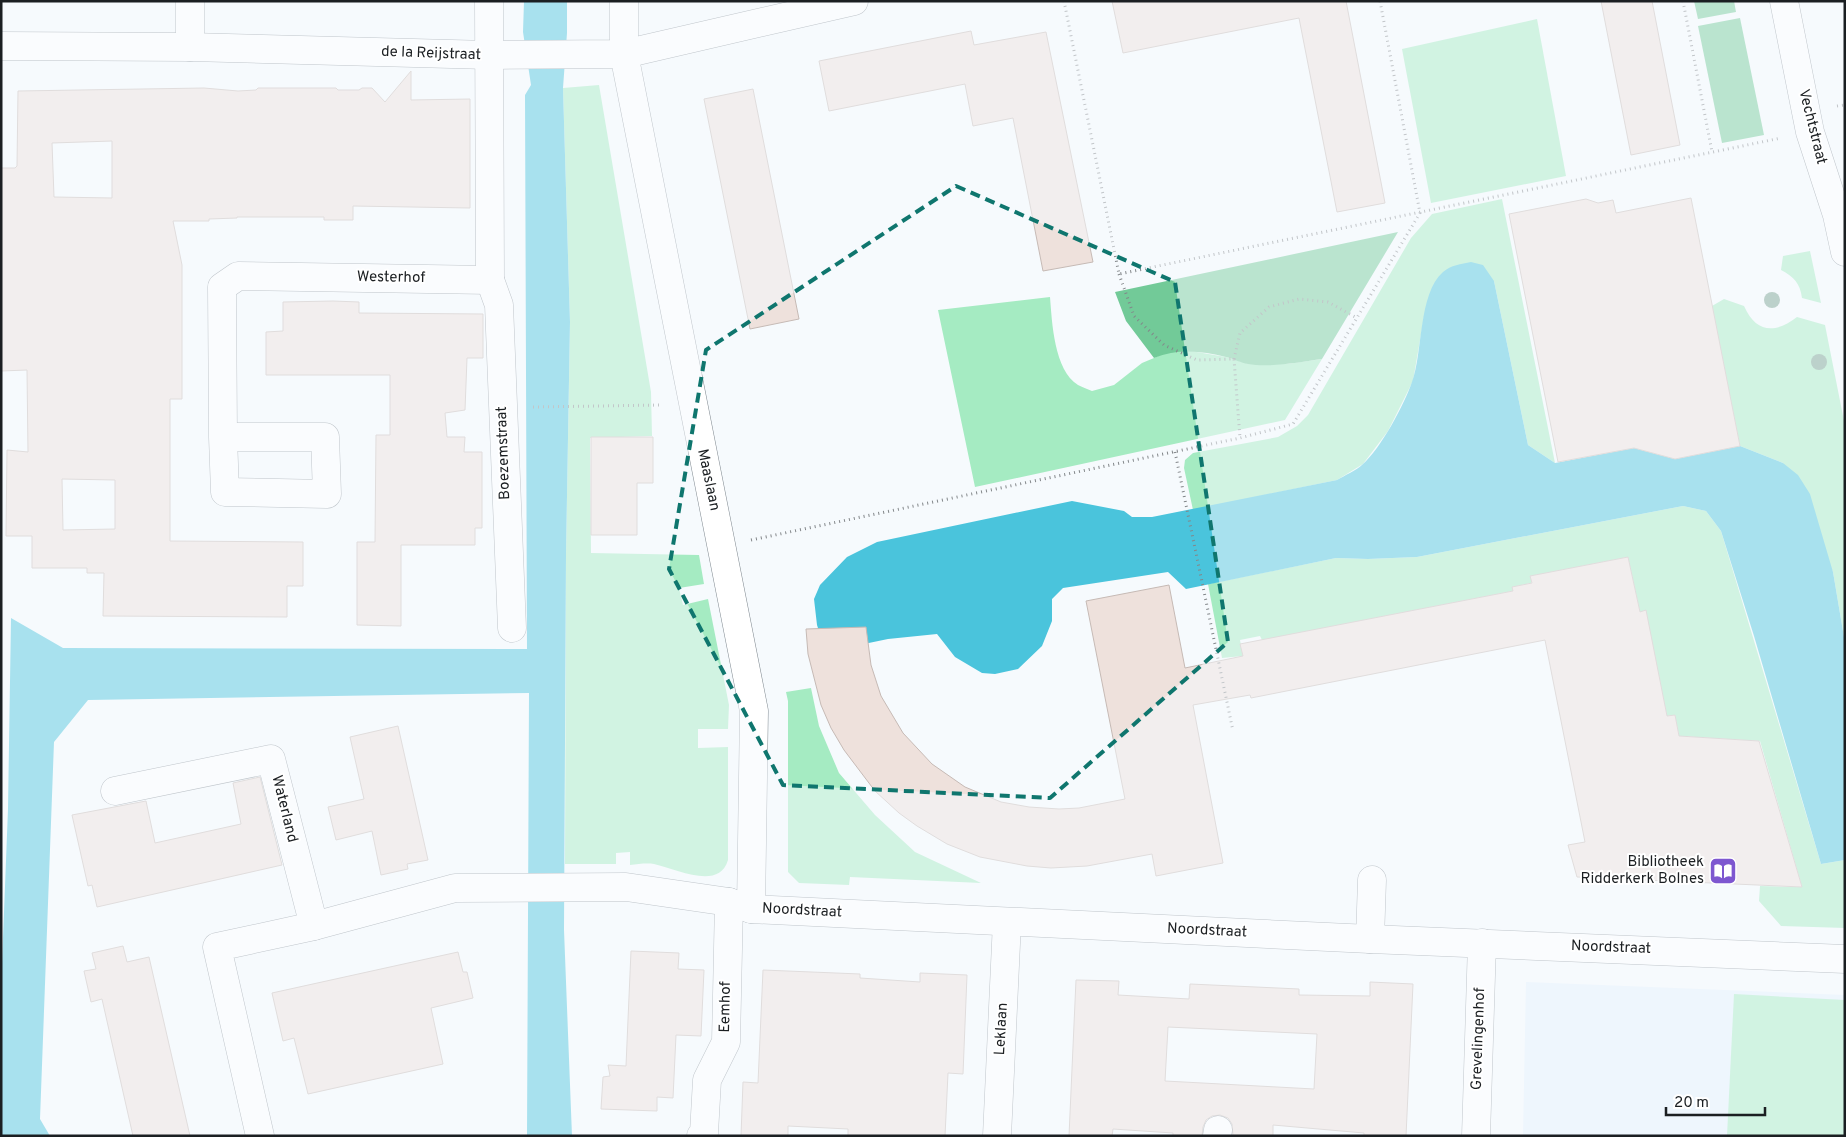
<svg xmlns="http://www.w3.org/2000/svg" width="1846" height="1137" viewBox="0 0 1846 1137" font-family="Overpass,sans-serif">
	<style>
		.built { fill: #e4f1fc }
		.green { fill: #a5ebc2 }
		.forest { fill: #72ca98 }
		.water { fill: #4ac4dc }
		.building { fill: #eee1dc; stroke: #c6bab5; fill-rule: evenodd }
		.lines { fill: none; stroke-linecap: round; stroke-linejoin: round }
		.minor-casing { stroke: #7f888f; stroke-width: 29 }
		.path { stroke: #83878a; stroke-width: 3; stroke-dasharray: 1 4; stroke-linecap: butt }
		.minor { stroke: #fff; stroke-width: 28 }
		.tree { fill: #779f8e }
		.marked { fill: none; stroke: #0f766e; stroke-width: 4; stroke-dasharray: 10 6; stroke-linejoin: round }
		.labels { text-anchor: middle; dominant-baseline: central; stroke-width: 4; stroke-linejoin: round; paint-order: stroke }
		.street-label { font-size: 15px; fill: #1b1f22; stroke: #fff }
		.poi-label { font-size: 15px; fill: #1b1f22; stroke: #fff; text-anchor: end }
	</style>
	<rect width="100%" height="100%" fill="#f6fafd"/>
	<polygon class="built" points="1526,982 1845,995 1845,1136 1523,1136"/>
	<g class="green">
		<polygon points="1537,19 1566,176 1431,203 1402,49"/>
		<path d="M599,85L651,392L652,436L590,438L591,553L699,555L704,584L679,588L683,605L708,599L729,705L728,729H698V748L728,747V860C719,891 677,869 654,864C647,863 638,864 630,865V852L616,853V864H565L566,555L570,322L563,88Z"/>
		<polygon points="1502,199 1555,463 1528,445 1494,281 1424,317 1413,381 1388,431 1363,464 1337,480 1193,510 1184,468 1185,460 1193,453 1278,437 1297,426 1308,415 1411,238 1432,214"/>
		<path d="M1810,251L1821,303L1802,298C1800,283 1794,277 1781,270L1783,256Z"/>
		<path d="M1050,297C1052,322 1054,370 1078,385C1082,387 1087,389 1092,391L1114,385L1142,363L1154,358L1165,353L1185,350L1226,357L1249,364H1287L1322,359L1285,420L975,487L938,310Z"/>
		<path d="M1724,299L1744,306C1756,333 1775,334 1797,317L1825,325L1845,426V643L1833,572L1783,463L1740,446L1712,306Z"/>
		<polygon points="1683,506 1706,511 1721,531 1821,864 1845,860 1845,928 1781,926 1759,901 1760,886 1802,887 1760,741 1679,736 1675,715 1667,716 1645,611 1640,612 1628,557 1531,576 1531,583 1513,587 1513,591 1262,640 1260,636 1240,640 1243,656 1222,658 1208,584 1336,558 1368,559 1417,557"/>
		<polygon points="811,688 819,726 839,773 875,815 915,852 981,883 850,877 849,885 799,883 788,872 788,701 786,692"/>
		<polygon points="1734,994 1845,1000 1845,1136 1727,1136"/>
	</g>
	<g class="forest">
		<polygon points="1694,1 1734,1 1736,12 1698,19"/>
		<polygon points="1740,18 1764,135 1722,143 1698,26"/>
		<path d="M1398,232L1322,359C1300,362 1269,368 1248,364C1241,363 1234,359 1226,357C1202,351 1178,348 1154,358L1126,321L1115,292Z"/>
	</g>
	<g class="water">
		<polygon points="524,1 567,1 567,33 563,88 570,322 566,555 564,930 572,1136 527,1136 529,693 88,700 54,742 40,1119 50,1136 1,1136 1,989 8,809 11,618 63,648 527,649 525,95 531,85 523,32"/>
		<path d="M1471,262L1483,265L1494,281L1528,445L1555,463L1634,448L1675,459L1740,446L1783,463L1798,475L1810,494L1833,572L1845,643V860L1821,864L1754,636L1721,531L1706,511L1683,506L1417,557L1368,559L1336,558L1186,589L1168,572L1063,588L1052,599V621L1042,646L1018,669L995,674L982,673L955,657L937,634L888,639L835,650L823,644L817,625L814,599L820,585L847,557L877,542L1072,501L1124,511L1132,517H1152L1337,480C1345,475 1356,471 1363,464C1381,448 1404,405 1412,382C1423,353 1418,294 1443,272C1451,265 1461,264 1471,262Z"/>
	</g>
	<g class="building">
		<polygon points="1112,1 1346,1 1385,203 1337,212 1299,18 1123,53"/>
		<polygon points="1601,1 1652,1 1680,145 1631,155"/>
		<polygon points="971,31 974,45 1046,32 1093,262 1043,271 1013,118 973,126 965,84 829,111 819,61"/>
		<path d="M411,71V100L470,99V208L353,206V220H324V217H237V218L209,219V221H173L182,265V399H170V541L303,542V586H287V617L103,616L104,573H87V568H32V536H6L7,450L28,452L27,370L1,371V168H15L17,166L18,91L204,88L238,91L256,90L258,88H336L338,90H359L362,88H372L385,102ZM112,141V198L54,197L52,143ZM62,479L115,480V529L63,530Z"/>
		<polygon points="753,89 799,319 750,329 704,99"/>
		<polygon points="1691,198 1740,446 1675,459 1634,448 1558,462 1509,214 1586,199 1598,203 1613,200 1616,213"/>
		<polygon points="333,301 359,302 359,313 483,314 483,358 467,358 465,410 445,413 447,437 465,437 464,452 482,452 482,528 475,528 475,545 401,545 401,626 357,625 357,542 375,542 376,435 390,435 390,375 266,375 266,332 283,331 283,302"/>
		<polygon points="591,437 653,437 653,483 637,483 637,535 591,535"/>
		<polygon points="1628,557 1640,612 1646,610 1667,716 1675,715 1679,736 1759,741 1802,887 1577,877 1568,845 1585,842 1545,640 1251,698 1250,695 1193,705 1223,863 1156,876 1152,854 1087,866 1051,868 1027,866 980,857 947,844 917,826 899,813 875,791 844,750 831,728 821,705 808,654 806,629 866,627 871,665 881,696 903,733 932,764 965,787 1001,802 1029,807 1059,809 1079,808 1125,799 1086,601 1169,585 1185,668 1243,656 1240,644 1513,591 1512,587 1532,583 1530,576"/>
		<polygon points="398,726 428,860 407,864 408,869 381,875 372,831 336,840 328,807 364,799 350,737"/>
		<polygon points="260,777 282,865 97,907 92,885 88,886 72,815 146,801 155,843 241,824 233,783"/>
		<polygon points="123,946 127,962 149,957 190,1136 133,1136 102,999 91,1002 84,971 96,969 92,953"/>
		<polygon points="631,951 679,953 678,969 704,970 701,1036 676,1035 673,1098 657,1097 657,1111 601,1109 603,1077 610,1076 608,1065 626,1066"/>
		<polygon points="458,952 463,972 467,972 473,998 431,1008 443,1064 308,1094 294,1038 283,1041 272,993"/>
		<polygon points="763,970 860,974 860,978 920,982 920,973 967,975 963,1074 948,1073 945,1136 848,1136 848,1129 788,1126 788,1136 741,1136 743,1082 758,1083"/>
		<path d="M1076,980L1119,981L1118,995L1189,999L1190,984L1299,989V995L1370,996V982L1413,984L1406,1136H1364V1133L1273,1125V1136H1233L1232,1124L1228,1118L1220,1115L1212,1116L1206,1120L1203,1127L1202,1136H1173V1133L1113,1129L1112,1136H1069ZM1168,1027L1317,1034L1314,1089L1165,1081Z"/>
	</g>
	<g class="lines">
		<g class="minor-casing">
			<g id="minor">
				<polyline points="190,1 190,47"/>
				<polyline points="624,1 624,54 754,711 751,909"/>
				<polyline points="1784,1 1810,132 1837,215 1845,252"/>
				<polyline points="1,46 190,47 489,55 624,54 854,1"/>
				<polyline points="490,280 499,305 512,628"/>
				<polyline points="223,437 325,437 327,494 225,492 223,437 222,287 238,276 490,280 489,1"/>
				<polyline points="115,791 271,759 314,926"/>
				<polyline points="1370,939 1372,880"/>
				<polyline points="260,1136 217,947 314,926 455,888 626,887 729,902 751,909 1370,939 1845,959"/>
				<polyline points="701,1136 704,1133 707,1080 726,1042 729,902"/>
				<polyline points="997,1136 1007,922"/>
				<polyline points="1217,1136 1218,1130"/>
				<polyline points="1476,1136 1482,943"/>
			</g>
		</g>
		<g class="path">
			<polyline points="1064,1 1119,274 1781,138"/>
			<polyline points="1683,1 1712,152"/>
			<polyline points="1837,106 1845,105"/>
			<polyline points="1119,274 1134,316 1164,345 1197,360 1234,359 1240,438"/>
			<polyline points="1234,359 1240,333 1269,307 1299,299 1328,302 1357,318"/>
			<polyline points="533,407 662,405"/>
			<polyline points="1175,452 1233,731"/>
			<polyline points="751,540 1240,438 1293,424 1420,213 1380,1"/>
		</g>
		<use href="#minor" class="minor"/>
	</g>
	<g class="tree">
		<circle cx="1772" cy="300" r="8"/>
		<circle cx="1819" cy="362" r="8"/>
	</g>
	<path d="M0 0H1846V1137H0ZM956,186L1175,282L1228,642L1050,798L783,785L669,569L706,350Z" fill="#f6fafd" fill-opacity=".55" fill-rule="evenodd"/>
	<path class="marked" d="M956,186L1175,282L1228,642L1050,798L783,785L669,569L706,350Z"/>
	<defs>
		<g id="library-square" transform="scale(1.4375)"><rect x="-9" y="-9" width="18" height="18" rx="4" fill="#7e57d0" stroke="#fff"/><path d="M-6-4Q-3-5.5-.7-3.5V5Q-3 3-6 4ZM6-4Q3-5.5 .7-3.5V5Q3 3 6 4Z" fill="#fff"/></g>
	</defs>
	<g fill-rule="evenodd">
		<use href="#library-square" x="1723" y="871"/>
	</g>
	<g class="labels">
		<g class="street-label">
			<text transform="translate(431 54) rotate(2)">de la Reijstraat</text>
			<text transform="translate(1812 127) rotate(76)">Vechtstraat</text>
			<text transform="translate(391 278) rotate(1)">Westerhof</text>
			<text transform="translate(504 453) rotate(-92)">Boezemstraat</text>
			<text transform="translate(708 480) rotate(78)">Maaslaan</text>
			<text transform="translate(284 809) rotate(76)">Waterland</text>
			<text transform="translate(802 911) rotate(3)">Noordstraat</text>
			<text transform="translate(1207 931) rotate(3)">Noordstraat</text>
			<text transform="translate(1611 948) rotate(2)">Noordstraat</text>
			<text transform="translate(726 1007) rotate(-89)">Eemhof</text>
			<text transform="translate(1002 1029) rotate(-87)">Leklaan</text>
			<text transform="translate(1479 1039) rotate(-88)">Grevelingenhof</text>
		</g>
		<g class="poi-label">
			<text x="1704" y="862">Bibliotheek<tspan x="1704" dy="17">Ridderkerk Bolnes</tspan></text>
		</g>
	</g>
	<rect width="1846" height="1137" fill="none" stroke="#1b1f22" stroke-width="5"/>
	<path d="M1666 1107v8h99v-8" fill="none" stroke="#1b1f22" stroke-width="2.5"/>
	<text x="1674" y="1107" font-size="15" fill="#1b1f22" stroke="#ffffff" stroke-width="4" paint-order="stroke">20 m</text>
</svg>
